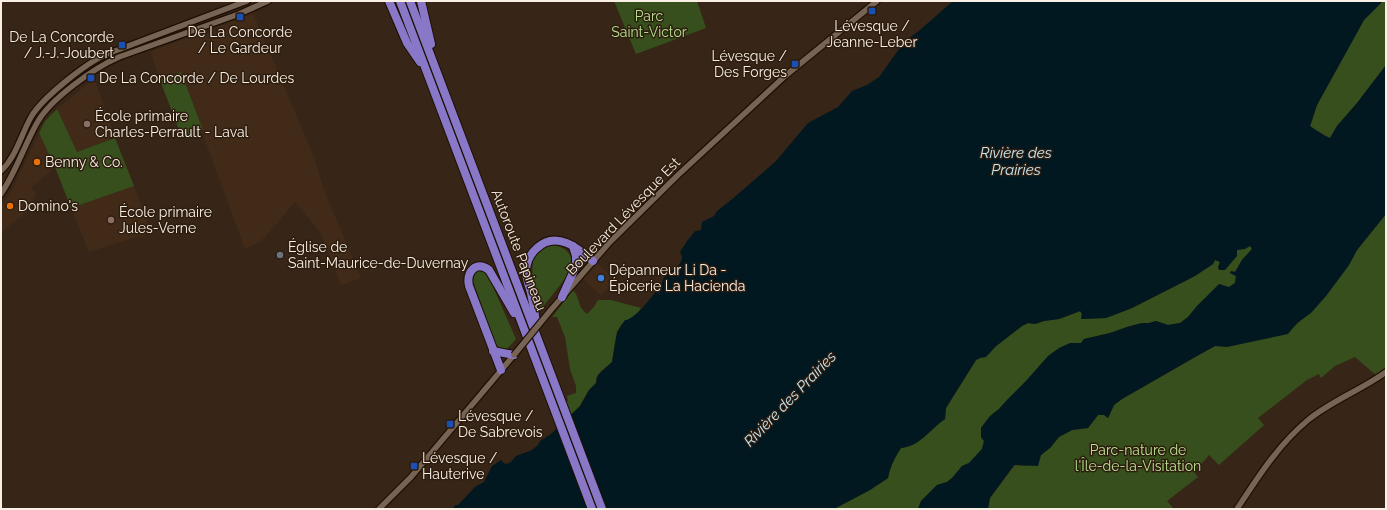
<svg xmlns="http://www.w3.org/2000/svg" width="1387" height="510" viewBox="0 0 1387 510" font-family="Raleway,sans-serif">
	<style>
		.built { fill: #412b18 }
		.green { fill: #374f1c }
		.water { fill: #021820 }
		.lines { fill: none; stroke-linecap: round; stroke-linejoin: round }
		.tertiary-casing { stroke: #1e0f03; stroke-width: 8 }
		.motorway-casing { stroke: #1e0f03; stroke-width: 10 }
		.tertiary { stroke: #776454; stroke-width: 5.5 }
		.motorway { stroke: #8878c7; stroke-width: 8 }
		.tertiary-bridge-casing { stroke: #1e0f03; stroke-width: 8; stroke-linecap: butt }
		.tertiary-bridge { stroke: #776454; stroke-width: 5.5 }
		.transit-dot { fill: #1a4fb4; stroke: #2d1d0f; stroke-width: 1.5 }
		.education-dot { fill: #8d6e63; stroke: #2d1d0f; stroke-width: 1.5 }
		.food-dot { fill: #e8710a; stroke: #2d1d0f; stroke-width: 1.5 }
		.worship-dot { fill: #6b7280; stroke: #2d1d0f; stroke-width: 1.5 }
		.shop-dot { fill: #3f7fe0; stroke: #2d1d0f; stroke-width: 1.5 }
		.labels { text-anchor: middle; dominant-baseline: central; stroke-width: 3; stroke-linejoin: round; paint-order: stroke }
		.park-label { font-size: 14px; fill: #b8e091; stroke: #2d1d0f }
		.poi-label { font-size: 14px; fill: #faefe5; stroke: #2d1d0f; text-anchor: start }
		.street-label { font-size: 14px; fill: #faefe5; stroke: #2d1d0f }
		.water-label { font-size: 15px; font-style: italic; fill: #c3e9f8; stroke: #2d1d0f }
	</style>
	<rect width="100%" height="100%" fill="#372618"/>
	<g class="built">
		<polygon points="253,13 315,160 325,193 361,278 341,285 320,232 295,202 266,236 258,243 245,249 202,132 203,130 181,72 160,80 151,52 204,31 207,34 217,32 217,27"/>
		<polygon points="91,81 95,81 115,138 77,152 57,109"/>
		<polygon points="39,133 55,167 31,188 36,194 25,213 1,232 1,205 4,203 12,190"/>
		<polygon points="134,186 151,232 89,252 71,208"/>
		<polygon points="597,263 615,280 601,295 583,279"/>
	</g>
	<g class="green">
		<polygon points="614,1 697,1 706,28 636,54"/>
		<polygon points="1383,1 1386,1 1386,65 1357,103 1337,126 1330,138 1310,127 1317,105 1364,20"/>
		<polygon points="181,72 203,130 182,138 160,80"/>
		<polygon points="57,109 77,152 115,138 134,186 71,208 55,167 39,133 45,121"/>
		<polygon points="1386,214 1386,370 1376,375 1355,357 1335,366 1321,378 1319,374 1307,380 1258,418 1264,425 1219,465 1209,455 1196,470 1195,474 1198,477 1167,501 1174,509 988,509 990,498 1015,465 1027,466 1050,448 1059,437 1072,430 1088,428 1098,415 1104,415 1108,418 1114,405 1122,399 1206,351 1215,346 1294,327 1326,296 1349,265 1357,250"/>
		<path d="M551,245C566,246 576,256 570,272L543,307L540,309C536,293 524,259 542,248C544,246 548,246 551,245Z"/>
		<path d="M1250,246L1252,249L1242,260L1235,272L1231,271L1230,273L1236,276L1235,283L1229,287H1224L1221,284L1197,306L1188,317L1180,323L1168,325L1156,321L1149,323H1142L1127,327L1110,333L1084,339L1081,343L1074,344L1025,382L1007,400L999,409L990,416L981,428V437L984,441L982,449L969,463L962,466L952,478L947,482L937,485L921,501L918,509H834L870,490L888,478C890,467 895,457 901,448C919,447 931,428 945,419L946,408L976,360L989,354L995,347L1022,326L1028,323L1035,324L1044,321L1059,319L1081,311L1082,319L1106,318L1132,308L1195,276L1213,264L1215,260L1220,262L1218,267L1237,250Z"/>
		<path d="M482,270L488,275L490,280L516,339C510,346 506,353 496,347L473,281L475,272Z"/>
		<path d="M573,290C581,299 576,305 587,314L594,307L598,300H611L641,308C637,318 630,318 623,323C615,329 614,353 612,362L601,371L596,378V383L589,390L580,406L571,415L566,403L568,400L567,396L576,393V386L570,369L565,337L557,317H552Z"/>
	</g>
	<path class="water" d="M953,1H1383L1364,20L1317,105L1310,126L1325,136L1330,138L1337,126L1357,103L1386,65V214L1357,250L1349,265L1326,296L1311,313L1297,323L1288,334L1227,347L1215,346L1195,357L1122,399L1114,405L1108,418L1104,415H1098L1088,428L1072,430L1059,437L1050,448L1041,455L1038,466L1014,465L990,498L988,509H918L921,501L937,485L947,482L952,478L962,466L969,463L982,449L984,441L981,437V428L990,416L999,409L1007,400L1025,382L1048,356L1059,348L1070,343H1081L1084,339L1110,333L1127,327L1142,323H1149L1156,321L1168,325L1180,323L1188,317L1197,306L1219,284L1229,287L1235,283L1236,276L1230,273L1231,271L1235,272L1242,260L1252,249L1251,247L1250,246L1245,249L1237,250V256L1225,270H1219L1218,267L1220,262L1215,260L1213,264L1195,276L1132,308L1106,318L1081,319L1082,314L1080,311L1059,319L1044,321L1035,324L1028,323L1022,326L995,347L986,357L980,358L976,360L946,408L945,419C930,429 921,446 901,448C895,457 890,467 888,478L870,490L834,509H453L455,505H458L475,487L484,482L492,466L501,460L505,464L510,463L516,456L532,450L538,445L540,441L551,434L580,406L589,390L596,383L598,375L612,362L617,332L625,320C634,321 656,292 661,284C663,282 663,278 665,276C670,271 681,266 682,258C682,256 681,254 680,252L687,241L695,231L701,230L702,222L714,216L717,211L731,200L776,161L808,123L838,107L852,91L867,85L879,77L904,42L920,30Z"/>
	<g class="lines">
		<g class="tertiary-casing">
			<g id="tertiary">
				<path d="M1,171C16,157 21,135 31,117C42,98 86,63 107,54L247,1"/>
				<path d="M1,194C16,172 24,146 37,123C50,99 94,68 119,57L239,14L268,1"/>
				<polyline points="550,311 610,242 678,175 785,76 877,1"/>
				<polyline points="379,509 411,477 514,355"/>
				<path d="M1237,509C1258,477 1278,445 1308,420C1331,401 1361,390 1386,372"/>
			</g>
		</g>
		<g class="motorway-casing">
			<g id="motorway">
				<polyline points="389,1 407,43 420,62"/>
				<polyline points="400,1 592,509"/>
				<polyline points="410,1 602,509"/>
				<polyline points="421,1 431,44"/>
				<polyline points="562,297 576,266 576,256 573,246"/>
				<path d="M536,323C535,313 533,303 531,293C529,285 525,277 526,269C527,261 531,253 537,248C556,230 578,248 593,261"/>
				<polyline points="493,351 514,355"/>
				<path d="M501,370L469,286C466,272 476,260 489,270L514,313"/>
			</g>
		</g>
		<use href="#tertiary" class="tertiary"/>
		<use href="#motorway" class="motorway"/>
		<g class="tertiary-bridge-casing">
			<polyline id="tertiary-bridge" points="514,355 550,311"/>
		</g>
		<use href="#tertiary-bridge" class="tertiary-bridge"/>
	</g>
	<g class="transit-dot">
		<rect x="868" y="7" width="8" height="8" rx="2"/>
		<rect x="236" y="13" width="8" height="8" rx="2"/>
		<rect x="118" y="41" width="8" height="8" rx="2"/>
		<rect x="791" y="60" width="8" height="8" rx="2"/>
		<rect x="87" y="74" width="8" height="8" rx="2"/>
		<rect x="446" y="420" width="8" height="8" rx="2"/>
		<rect x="410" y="462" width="8" height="8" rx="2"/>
	</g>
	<g class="education-dot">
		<circle cx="87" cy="124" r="4"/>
		<circle cx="111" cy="220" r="4"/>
	</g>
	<g class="food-dot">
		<circle cx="37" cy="162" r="4"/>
		<circle cx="10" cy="206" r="4"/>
	</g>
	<circle class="worship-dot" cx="280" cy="255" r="4"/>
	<circle class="shop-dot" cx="601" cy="278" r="4"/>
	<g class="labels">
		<g class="park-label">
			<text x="649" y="16">Parc<tspan x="649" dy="16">Saint-Victor</tspan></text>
			<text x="1138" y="450">Parc-nature de<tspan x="1138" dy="16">l'Île-de-la-Visitation</tspan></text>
		</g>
		<g class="poi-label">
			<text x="872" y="26" text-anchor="middle">Lévesque /<tspan x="872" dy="16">Jeanne-Leber</tspan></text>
			<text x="240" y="32" text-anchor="middle">De La Concorde<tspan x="240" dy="16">/ Le Gardeur</tspan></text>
			<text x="114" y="37" text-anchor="end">De La Concorde<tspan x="114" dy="16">/ J.-J.-Joubert</tspan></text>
			<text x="787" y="56" text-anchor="end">Lévesque /<tspan x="787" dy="16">Des Forges</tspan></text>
			<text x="99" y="78">De La Concorde / De Lourdes</text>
			<text x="95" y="116">École primaire<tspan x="95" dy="16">Charles-Perrault - Laval</tspan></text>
			<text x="45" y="162">Benny &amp; Co.</text>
			<text x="18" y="206">Domino's</text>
			<text x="119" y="212">École primaire<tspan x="119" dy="16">Jules-Verne</tspan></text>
			<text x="288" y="247">Église de<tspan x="288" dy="16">Saint-Maurice-de-Duvernay</tspan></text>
			<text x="609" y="270">Dépanneur Li Da -<tspan x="609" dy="16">Épicerie La Hacienda</tspan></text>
			<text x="458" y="416">Lévesque /<tspan x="458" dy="16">De Sabrevois</tspan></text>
			<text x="422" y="458">Lévesque /<tspan x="422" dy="16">Hauterive</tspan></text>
		</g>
		<g class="street-label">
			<text transform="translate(623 216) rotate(-46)">Boulevard Lévesque Est</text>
			<text transform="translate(519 250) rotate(69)">Autoroute Papineau</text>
		</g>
		<g class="water-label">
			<text x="1016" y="153">Rivière des<tspan x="1016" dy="17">Prairies</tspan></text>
			<text transform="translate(790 399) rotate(-46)">Rivière des Prairies</text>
		</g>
	</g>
	<rect width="1387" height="510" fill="none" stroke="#faefe5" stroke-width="4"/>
</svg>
